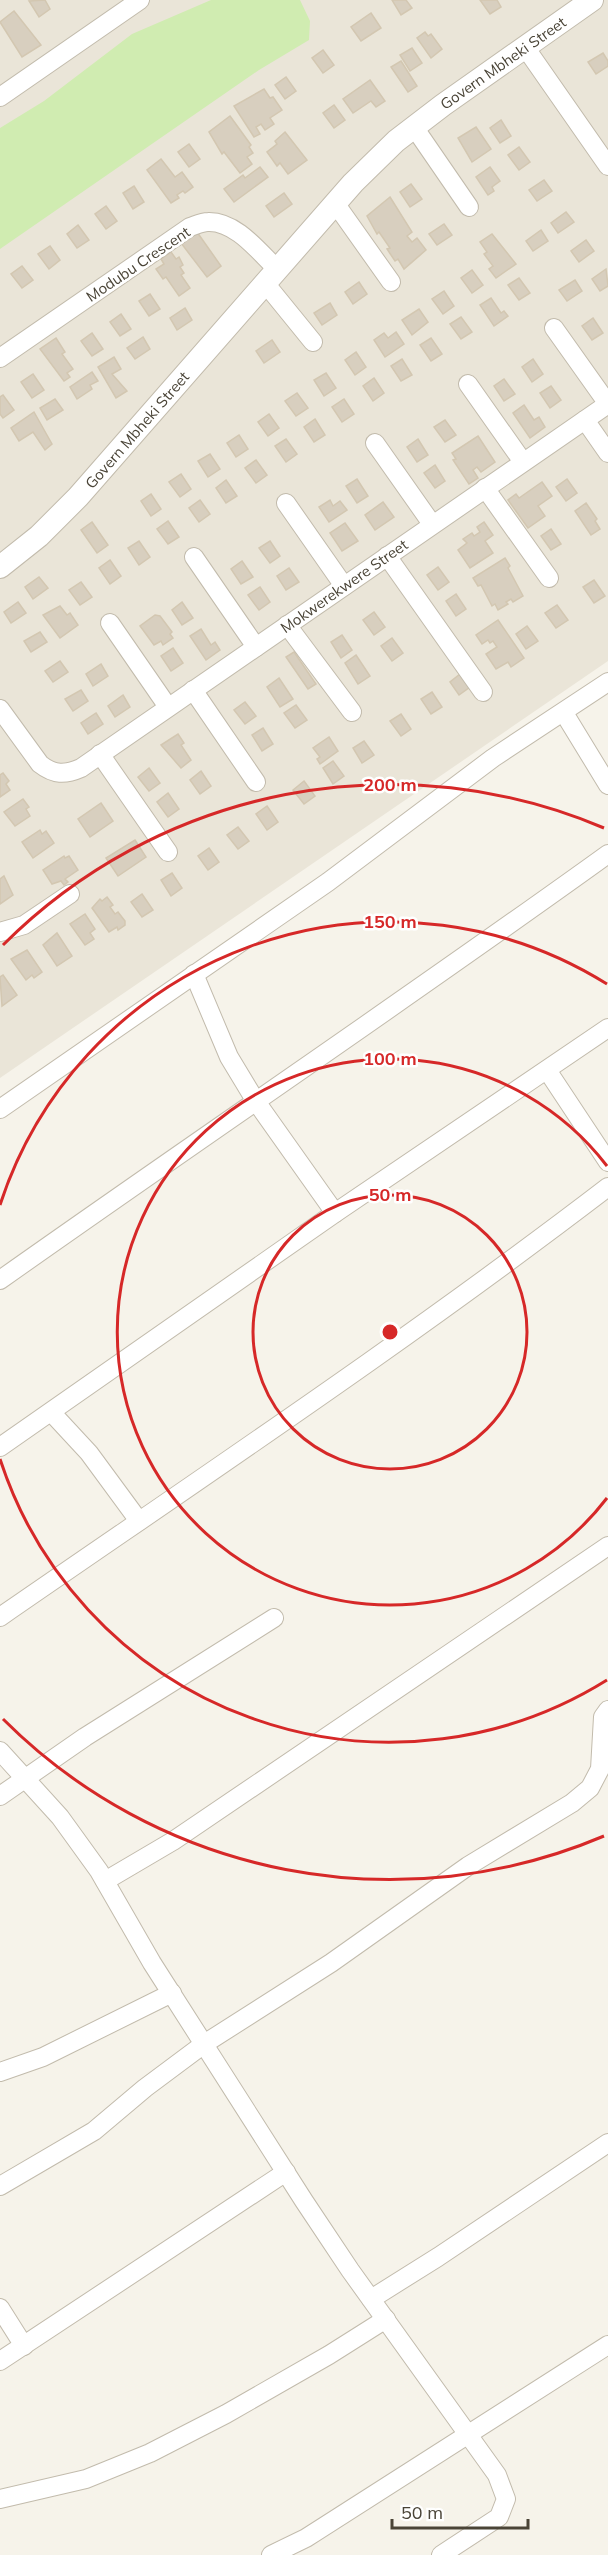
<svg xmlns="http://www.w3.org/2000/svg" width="608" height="2555" viewBox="0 0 608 2555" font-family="Mulish,sans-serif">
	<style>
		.residential { fill: #eae5d8 }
		.green { fill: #d0ecb1 }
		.building { fill: #d8cfbf; stroke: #d3c7b1; stroke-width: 1.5 }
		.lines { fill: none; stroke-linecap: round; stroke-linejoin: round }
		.minor-casing { stroke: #c2bbac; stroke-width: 20 }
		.tertiary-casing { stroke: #c2bbac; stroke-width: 24 }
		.minor { stroke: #fff; stroke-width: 18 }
		.tertiary { stroke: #fff; stroke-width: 22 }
		.ring { fill: none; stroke: #d62828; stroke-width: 3 }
		.labels { text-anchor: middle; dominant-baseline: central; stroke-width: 5; stroke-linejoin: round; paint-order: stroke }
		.street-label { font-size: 15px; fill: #4a4437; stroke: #fff }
		.centre { fill: #d62828; stroke: #fff; stroke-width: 3 }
		.ring-label { font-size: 18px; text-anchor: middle; font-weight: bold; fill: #d62828; stroke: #fff; stroke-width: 5; stroke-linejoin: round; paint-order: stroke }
	</style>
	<rect width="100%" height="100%" fill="#f6f3ea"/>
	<polygon class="residential" points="0,0 608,0 608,661 0,1078"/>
	<polygon class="green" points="211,0 300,0 310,21 309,40 259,70 0,249 0,128 44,101 132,34"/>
	<g class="building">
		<polygon points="45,0 50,9 39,17 29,1"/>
		<polygon points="392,0 406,0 412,8 401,15"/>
		<polygon points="480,0 497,0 501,7 490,14"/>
		<polygon points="14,11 41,45 22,57 0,22"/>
		<polygon points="371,13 381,28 361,41 351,27"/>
		<polygon points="425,32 428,36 431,34 442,49 431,58 417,38"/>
		<polygon points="412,48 422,63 410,71 400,55"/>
		<polygon points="323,50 334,65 323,73 312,58"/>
		<polygon points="603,53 608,61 608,66 596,74 588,62"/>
		<polygon points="401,61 417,86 408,92 391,67"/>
		<polygon points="286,77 296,91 285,99 275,85"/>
		<polygon points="370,80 385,101 376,107 371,101 353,113 343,99"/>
		<polygon points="264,89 270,98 273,97 282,110 270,118 274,124 265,130 261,124 256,127 260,134 254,137 234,106"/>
		<polygon points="334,105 345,120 334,128 323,113"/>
		<polygon points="230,116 251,145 249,147 253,153 247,157 252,164 240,173 224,152 222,154 209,132"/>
		<polygon points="501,120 511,136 500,143 490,128"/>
		<polygon points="476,127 491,149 472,162 458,138"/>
		<polygon points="285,132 307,160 288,174 280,163 277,166 267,152 277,144 275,141"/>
		<polygon points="189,144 200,159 189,167 178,152"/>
		<polygon points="519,147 530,162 519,170 508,155"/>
		<polygon points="161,159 175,177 182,172 193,187 185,193 183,191 177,195 179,198 171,203 147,170"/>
		<polygon points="260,167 268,177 234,202 224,189 243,175 245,178"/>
		<polygon points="490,167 500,181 492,187 494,191 488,195 476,177"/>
		<polygon points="544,180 552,191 537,201 529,190"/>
		<polygon points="411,184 422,199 410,207 400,192"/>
		<polygon points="134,186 144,202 133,209 123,193"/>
		<polygon points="284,193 292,204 274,217 266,206"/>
		<polygon points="390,197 412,232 407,236 412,242 417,238 426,250 404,269 398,259 395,261 387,249 390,248 379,232 377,234 367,216"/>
		<polygon points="106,206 117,221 106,229 95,214"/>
		<polygon points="566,212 574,222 558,233 551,223"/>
		<polygon points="444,224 452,235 437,245 429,234"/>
		<polygon points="78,225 89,240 77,248 67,234"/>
		<polygon points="541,230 548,241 533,251 526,241"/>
		<polygon points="197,232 221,266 207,277 181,243"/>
		<polygon points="492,234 516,264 496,278 489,269 493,266 484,254 487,252 480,242"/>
		<polygon points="586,240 594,251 579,262 571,251"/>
		<polygon points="50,246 60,260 49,269 38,254"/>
		<polygon points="171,252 176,259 179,257 183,265 180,267 184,273 181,275 190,288 179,296 166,277 163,279 156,269 164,264 161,259"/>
		<polygon points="22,266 33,280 22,288 11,274"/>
		<polygon points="606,269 608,286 600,291 592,279"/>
		<polygon points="472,270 483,285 472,293 461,278"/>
		<polygon points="519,278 530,293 519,300 508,285"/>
		<polygon points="575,280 582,291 567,301 559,290"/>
		<polygon points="359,282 367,294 353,304 345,292"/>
		<polygon points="444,291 454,306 443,314 432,299"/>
		<polygon points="150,294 160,309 149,316 139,301"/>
		<polygon points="491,298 501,313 504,311 508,316 494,326 480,305"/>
		<polygon points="330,303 337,315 322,325 314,313"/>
		<polygon points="185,308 192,320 177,330 170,318"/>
		<polygon points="419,309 428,322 412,335 402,320"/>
		<polygon points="121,314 131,329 120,336 110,322"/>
		<polygon points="461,317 472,332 461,339 450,324"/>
		<polygon points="593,318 603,333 592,340 582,326"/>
		<polygon points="396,332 404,344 385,357 374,340 384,333 388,338"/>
		<polygon points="92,333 103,349 92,356 81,341"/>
		<polygon points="143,337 150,349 135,359 127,348"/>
		<polygon points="56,338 65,352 62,354 73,369 67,373 70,377 64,381 40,349"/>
		<polygon points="431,338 442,354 431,361 420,345"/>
		<polygon points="272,340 280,352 264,363 256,351"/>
		<polygon points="356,352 366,367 355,375 345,360"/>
		<polygon points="114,357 121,369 112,374 127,391 116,398 98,367"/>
		<polygon points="402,359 412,375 401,381 391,366"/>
		<polygon points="533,359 543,374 532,382 522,367"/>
		<polygon points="92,372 98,381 90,385 92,389 77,399 70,387"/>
		<polygon points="326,373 336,388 324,396 314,380"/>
		<polygon points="33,374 44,390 32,398 21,382"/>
		<polygon points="374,378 384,393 373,401 363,386"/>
		<polygon points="504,379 515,394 504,401 494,386"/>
		<polygon points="551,386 561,400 550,408 540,393"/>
		<polygon points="297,393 308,408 296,416 285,401"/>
		<polygon points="3,395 14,410 3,418 0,414 0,397"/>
		<polygon points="55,399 63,410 47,420 40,408"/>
		<polygon points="344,399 354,414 342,422 332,407"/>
		<polygon points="524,405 534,420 539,417 545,427 530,438 513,413"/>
		<polygon points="34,412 52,444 45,450 33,432 19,441 11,428"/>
		<polygon points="269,414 279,428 268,436 258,422"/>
		<polygon points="315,419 325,435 314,442 304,427"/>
		<polygon points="445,420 456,435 445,442 434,427"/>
		<polygon points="239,435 248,449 236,457 227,443"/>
		<polygon points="478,436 495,462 481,472 477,467 473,470 478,478 469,484 453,460 456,459 452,453"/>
		<polygon points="286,439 297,454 286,462 275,446"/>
		<polygon points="418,439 428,455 417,462 407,447"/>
		<polygon points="210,454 220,469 208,477 198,461"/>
		<polygon points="256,460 267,475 256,483 245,468"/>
		<polygon points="435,465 445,481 435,488 424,473"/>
		<polygon points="181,474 191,489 180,497 169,482"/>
		<polygon points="357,479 368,496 357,503 346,486"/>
		<polygon points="567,479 577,493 566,501 556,487"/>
		<polygon points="226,480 237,496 226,503 216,488"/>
		<polygon points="542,482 552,496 538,506 545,516 528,528 508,500 516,494 519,498"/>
		<polygon points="151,494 161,509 151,516 141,501"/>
		<polygon points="200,500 210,514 199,522 189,508"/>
		<polygon points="330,500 333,506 340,501 347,510 329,522 319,507"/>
		<polygon points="383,502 394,517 375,530 365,515"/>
		<polygon points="586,503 597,519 595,521 600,529 591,535 575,511"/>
		<polygon points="168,521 179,537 168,544 157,529"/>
		<polygon points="92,522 108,545 97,553 81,530"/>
		<polygon points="484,522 493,535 485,541 493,553 470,568 458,550 467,543 463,539 472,533 474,536 480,532 477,527"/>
		<polygon points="345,523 358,541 342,551 330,533"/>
		<polygon points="551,529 561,544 551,550 541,536"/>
		<polygon points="139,541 150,557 139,565 128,548"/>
		<polygon points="270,541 280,556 270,563 259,548"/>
		<polygon points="505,558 510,566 508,568 523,596 513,602 511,599 506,602 508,604 498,610 495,604 492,606 481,585 478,586 473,578"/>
		<polygon points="110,560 121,576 110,584 99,568"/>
		<polygon points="242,561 253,577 241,584 231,569"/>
		<polygon points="438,567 449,582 438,590 427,575"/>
		<polygon points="289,568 299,582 286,590 277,576"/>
		<polygon points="39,577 48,588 33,599 25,587"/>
		<polygon points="594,580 605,596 594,603 583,587"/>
		<polygon points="81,582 92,597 80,605 69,590"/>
		<polygon points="260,587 270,602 259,610 248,595"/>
		<polygon points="456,594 466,609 456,616 446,601"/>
		<polygon points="18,602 26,613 11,623 4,612"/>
		<polygon points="182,602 193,618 182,625 172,610"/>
		<polygon points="557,605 568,620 556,628 545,613"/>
		<polygon points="60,606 67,615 70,613 78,625 60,638 43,615"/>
		<polygon points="374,612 385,627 374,635 363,620"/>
		<polygon points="155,615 160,616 172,632 170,634 173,638 163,645 161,641 154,645 140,626"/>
		<polygon points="498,620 524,658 511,667 508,662 496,669 486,654 497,647 493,641 490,643 488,640 482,644 476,635"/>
		<polygon points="527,626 538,641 526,649 516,634"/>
		<polygon points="201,629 211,645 215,642 220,650 206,660 190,636"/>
		<polygon points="40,632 47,642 31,652 24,641"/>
		<polygon points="342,635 352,650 341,658 331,642"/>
		<polygon points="392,638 403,653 392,661 381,646"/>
		<polygon points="173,648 183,663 171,671 161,656"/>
		<polygon points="294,652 316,684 308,689 286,657"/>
		<polygon points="356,655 370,676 358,684 345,663"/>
		<polygon points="60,661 68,672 53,682 45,671"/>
		<polygon points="101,664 108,676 93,686 86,674"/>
		<polygon points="460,674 470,687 459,695 450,682"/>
		<polygon points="279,678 293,699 280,707 267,687"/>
		<polygon points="81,690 88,701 73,711 65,699"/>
		<polygon points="432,692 442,707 431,714 421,699"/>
		<polygon points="123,695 130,707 115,717 108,706"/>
		<polygon points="245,702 256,716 245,724 234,710"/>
		<polygon points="296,705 307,720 295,728 284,713"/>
		<polygon points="96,713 103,724 88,734 81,723"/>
		<polygon points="401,714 411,729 401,736 390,721"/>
		<polygon points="263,728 273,744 262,751 252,735"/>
		<polygon points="178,734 184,743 181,745 191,760 181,768 161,745"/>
		<polygon points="329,737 338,751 320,764 317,759 320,757 313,748"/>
		<polygon points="364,741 374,755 362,763 353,748"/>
		<polygon points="333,761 344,776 333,784 323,768"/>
		<polygon points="149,768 160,783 149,791 138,777"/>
		<polygon points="201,771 211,786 200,794 190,780"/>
		<polygon points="3,773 9,781 6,784 10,790 0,797 0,775"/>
		<polygon points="304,781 315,796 304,804 293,790"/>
		<polygon points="168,793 179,809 168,817 157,802"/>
		<polygon points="23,799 29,807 26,809 30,816 15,826 4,812"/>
		<polygon points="101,803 113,821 90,837 78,819"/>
		<polygon points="267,806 278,822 267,830 256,814"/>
		<polygon points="238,827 249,841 238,849 227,835"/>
		<polygon points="40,830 42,834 46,831 54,843 33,858 22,842"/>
		<polygon points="135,840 146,857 118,876 106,858"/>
		<polygon points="209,848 219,862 208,870 198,856"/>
		<polygon points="64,856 65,858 69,856 78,870 65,879 68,882 64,885 61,881 52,884 43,870"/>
		<polygon points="172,873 182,888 171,896 161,880"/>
		<polygon points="4,876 13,895 0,904 0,879"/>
		<polygon points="142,894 153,910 142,917 131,902"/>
		<polygon points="107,897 113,905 110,907 115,914 118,912 125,921 125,925 118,930 117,927 109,932 92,908 100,899 102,901"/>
		<polygon points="85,914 95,929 90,933 94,939 85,945 70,924"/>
		<polygon points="57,933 72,956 57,966 43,945"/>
		<polygon points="27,950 42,972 34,978 32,975 26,980 11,959"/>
		<polygon points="3,975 17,995 2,1006 0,977"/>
	</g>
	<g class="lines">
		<g class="minor-casing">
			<g id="minor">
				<polyline points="525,47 608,166"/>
				<polyline points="0,97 140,0"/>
				<polyline points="414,127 469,207"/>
				<polyline points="335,203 391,282"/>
				<polyline points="265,283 313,342"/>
				<polyline points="554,328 608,404"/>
				<path d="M0,358L190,227C196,225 202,222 208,222C236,221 259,252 277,269"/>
				<polyline points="468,384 523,462"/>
				<polyline points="585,420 608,453"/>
				<polyline points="375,443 432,524"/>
				<polyline points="485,488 549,578"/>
				<polyline points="286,503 344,586"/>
				<polyline points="387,556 483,692"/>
				<polyline points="194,557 256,647"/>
				<polyline points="110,623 168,707"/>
				<polyline points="287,625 352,712"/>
				<polyline points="193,690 256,782"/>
				<path d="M0,709L40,764C54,775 65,775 81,768L608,404"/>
				<polyline points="564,713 608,785"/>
				<polyline points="100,754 168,852"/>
				<polyline points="0,932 24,925 70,894"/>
				<polyline points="194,974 229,1057 255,1100 335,1213"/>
				<polyline points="547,1070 608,1162"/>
				<polyline points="0,1109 328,882 493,758 608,682"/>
				<path d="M0,1280C202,1137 407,999 608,854"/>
				<polyline points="51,1412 89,1453 139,1521"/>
				<polyline points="0,1447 335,1213 608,1028"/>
				<path d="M0,1617C204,1476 411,1338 608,1187"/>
				<polyline points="0,1751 60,1817 99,1871 152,1963 304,2201 350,2270 497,2475 506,2499 499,2517 441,2555"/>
				<polyline points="0,1796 85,1737 274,1618"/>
				<polyline points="105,1881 173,1841 608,1546"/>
				<polyline points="0,2072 43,2057 172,1993"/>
				<polyline points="0,2186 94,2131 145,2088 204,2044 331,1963 468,1866 572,1803 590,1788 600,1769 603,1717 608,1710"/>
				<polyline points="371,2299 438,2257 608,2143"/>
				<polyline points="0,2308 24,2346"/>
				<polyline points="0,2361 286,2172"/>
				<polyline points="0,2499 86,2479 150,2453 226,2414 329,2355 386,2319"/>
				<polyline points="271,2555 306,2538 608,2345"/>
			</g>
		</g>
		<g class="tertiary-casing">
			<polyline id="tertiary" points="0,567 39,536 78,497 353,183 396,141 443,105 592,0"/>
		</g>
		<use href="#minor" class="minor"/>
		<use href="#tertiary" class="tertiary"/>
	</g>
	<g class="ring">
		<circle cx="390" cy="1332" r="137"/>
		<path d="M607 1498A273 273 0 1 1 607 1166"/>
		<path d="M607 1680A410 410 0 0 1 0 1459M0 1205A410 410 0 0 1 607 984"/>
		<path d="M604 1836A547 547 0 0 1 3 1719M3 945A547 547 0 0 1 604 828"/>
	</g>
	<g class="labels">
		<g class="street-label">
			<text transform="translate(503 63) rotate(-35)">Govern Mbheki Street</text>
			<text transform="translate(138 264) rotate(-34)">Modubu Crescent</text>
			<text transform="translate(137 430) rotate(-49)">Govern Mbheki Street</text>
			<text transform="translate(344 586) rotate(-35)">Mokwerekwere Street</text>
		</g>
	</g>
	<circle cx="390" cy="1332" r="9" class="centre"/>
	<g class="ring-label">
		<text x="390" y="791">200 m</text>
		<text x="390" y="928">150 m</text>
		<text x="390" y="1065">100 m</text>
		<text x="390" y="1201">50 m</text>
	</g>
	<path d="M392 2519v9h136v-9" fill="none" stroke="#4a4437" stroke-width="3"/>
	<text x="401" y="2519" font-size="18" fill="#4a4437" stroke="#ffffff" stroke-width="4.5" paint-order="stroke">50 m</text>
</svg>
